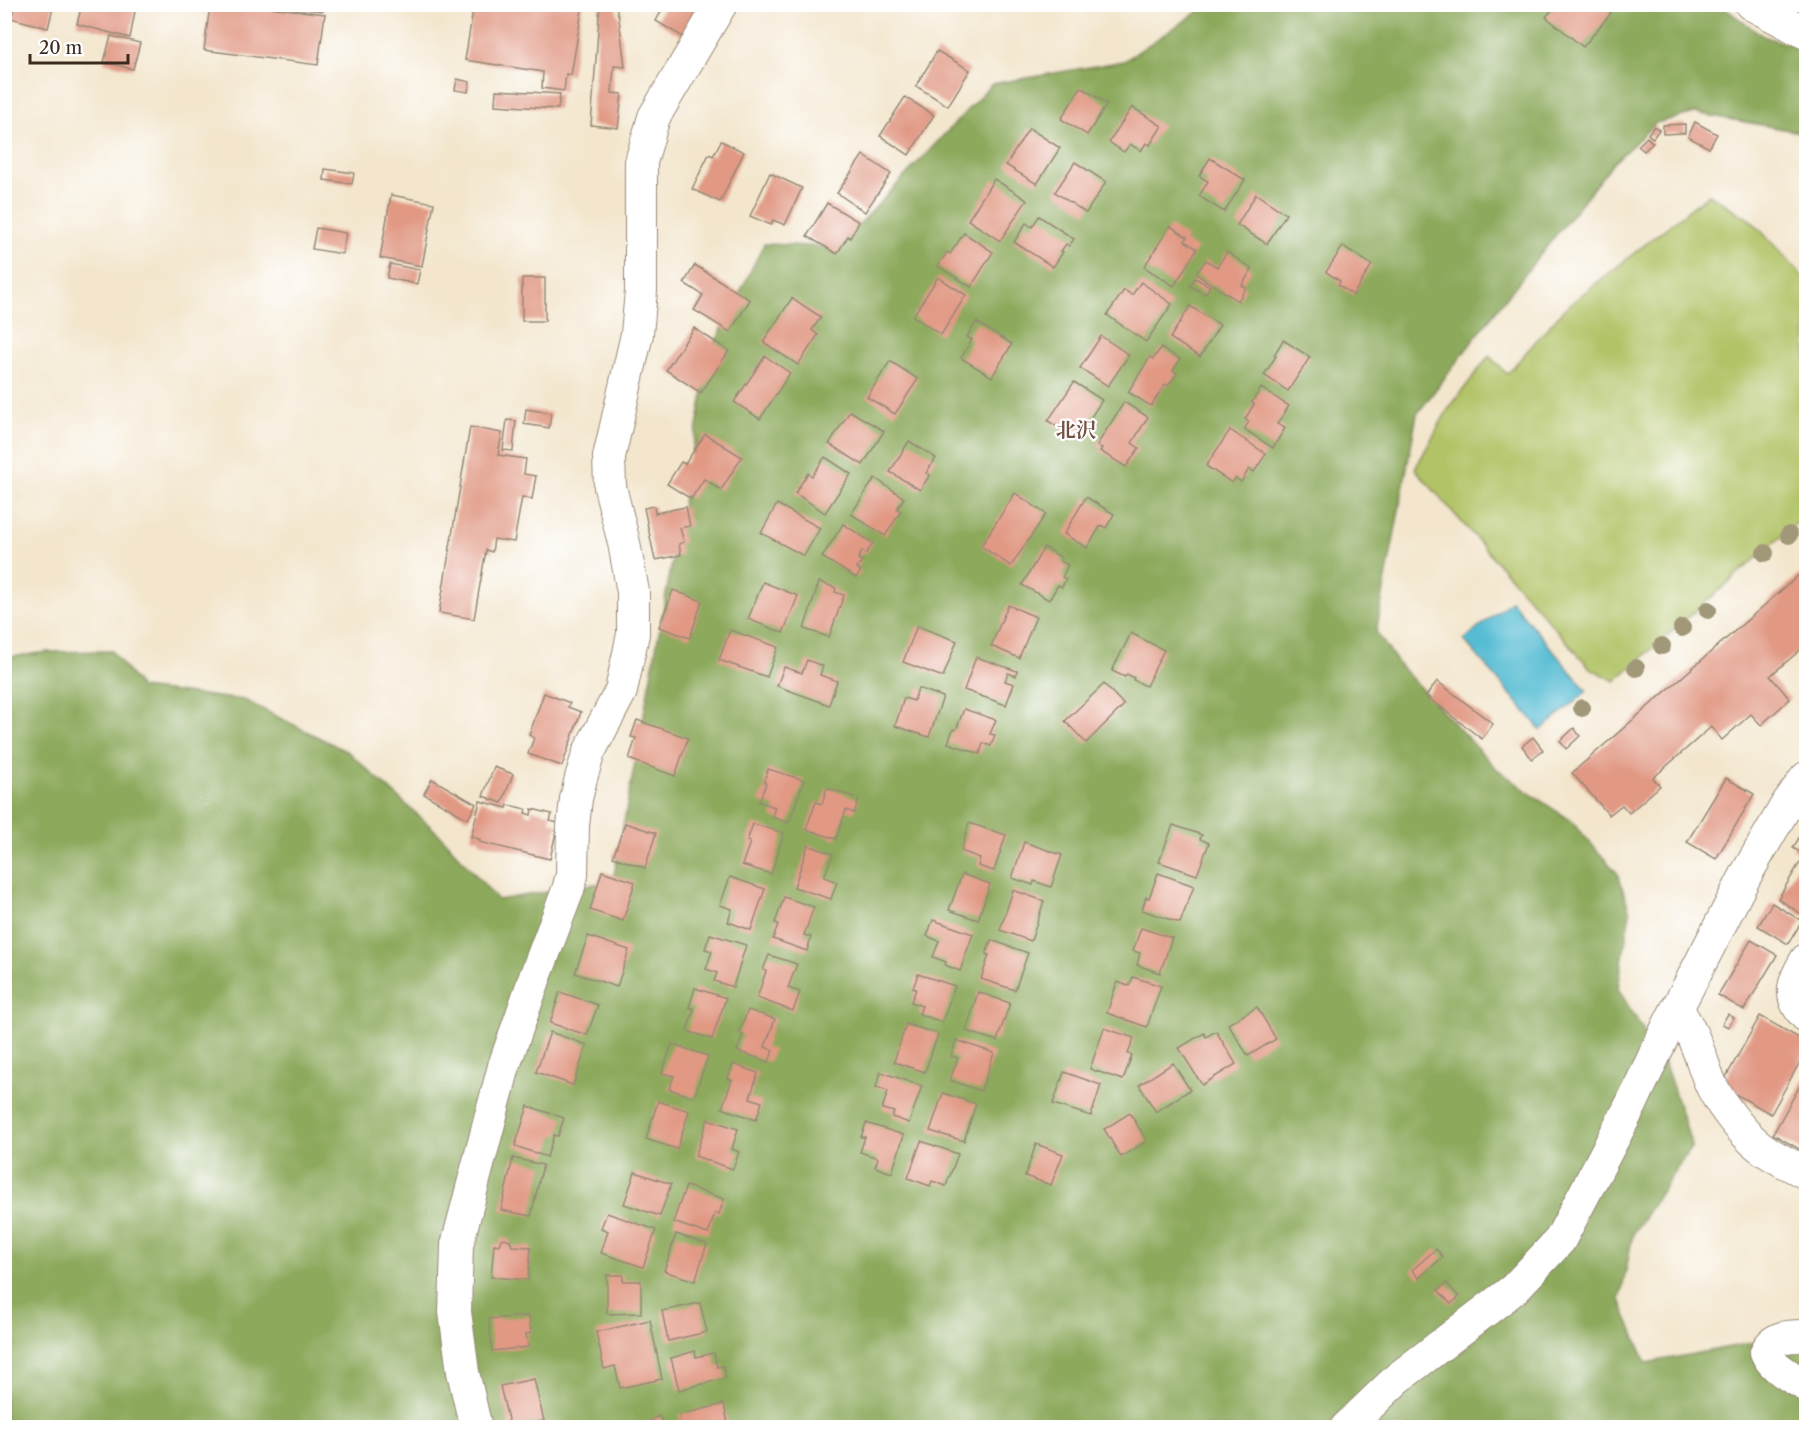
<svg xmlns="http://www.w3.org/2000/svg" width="1811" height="1432" viewBox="0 0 1811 1432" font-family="'Libre Caslon Text','Noto Serif JP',serif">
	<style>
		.green { fill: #b1c366; stroke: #767642; stroke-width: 1.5 }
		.forest { fill: #8ca95b; stroke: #646a3c; stroke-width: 1.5 }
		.water { fill: #55bcd3; stroke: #487378; stroke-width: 1.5 }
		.building { fill: #e19984 }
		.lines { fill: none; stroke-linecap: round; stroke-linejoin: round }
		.minor-casing { stroke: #978876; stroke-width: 34 }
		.minor { stroke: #fff; stroke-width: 32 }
		.tree { fill: #a19879 }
		.labels { text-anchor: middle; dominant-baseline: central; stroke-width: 4.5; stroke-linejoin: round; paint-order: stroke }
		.quarter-label { font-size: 20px; font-weight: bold; fill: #755142; stroke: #fff }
	</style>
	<rect width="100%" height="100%" fill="#fff"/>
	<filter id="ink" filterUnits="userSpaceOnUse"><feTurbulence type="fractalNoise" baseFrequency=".0167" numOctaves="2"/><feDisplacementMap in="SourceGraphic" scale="12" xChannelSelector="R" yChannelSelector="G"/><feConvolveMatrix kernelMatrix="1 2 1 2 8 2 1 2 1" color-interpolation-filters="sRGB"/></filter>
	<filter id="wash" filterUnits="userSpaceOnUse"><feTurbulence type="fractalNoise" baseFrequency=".008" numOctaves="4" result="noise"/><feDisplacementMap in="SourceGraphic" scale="24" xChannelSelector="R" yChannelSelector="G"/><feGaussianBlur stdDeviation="1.35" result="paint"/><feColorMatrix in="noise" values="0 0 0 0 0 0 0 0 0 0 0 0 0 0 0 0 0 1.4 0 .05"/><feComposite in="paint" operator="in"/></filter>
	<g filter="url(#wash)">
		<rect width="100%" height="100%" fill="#f3e6cd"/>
		<polygon class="green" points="1709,194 1752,221 1806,280 1806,515 1615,681 1590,668 1415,469 1447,411 1489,356 1507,374 1565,308"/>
		<polygon class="forest" points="1206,5 1720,5 1763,36 1806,50 1806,133 1695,113 1656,123 1613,163 1498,308 1417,414 1376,632 1400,666 1496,768 1535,797 1570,820 1618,874 1630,912 1618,989 1666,1067 1692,1146 1633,1234 1620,1300 1646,1363 1762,1341 1806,1341 1806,1427 5,1427 4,658 48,652 112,651 141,688 244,700 348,752 440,835 498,900 613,881 711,351 764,244 838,247 992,84 1124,61 1205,7"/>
		<polygon class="water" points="1511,601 1587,691 1541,730 1464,640"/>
		<g id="blocks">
			<g class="building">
				<polygon points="15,4 54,4 48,28 11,18"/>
				<polygon points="82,4 130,4 136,6 130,38 77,24"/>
				<polygon points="276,4 324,4 323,11 276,6"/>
				<polygon points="474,4 583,4 571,75 566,74 564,91 542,88 543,72 465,60"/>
				<polygon points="600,4 615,4 619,18 625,67 614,66 612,93 622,94 618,128 591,125"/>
				<polygon points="665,4 708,4 688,40 656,21"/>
				<polygon points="1557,4 1600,4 1611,13 1583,47 1546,17"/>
				<polygon points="210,5 252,5 325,14 318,65 204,50"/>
				<polygon points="111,36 140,43 133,69 104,62"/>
				<polygon points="937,51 970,70 948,106 916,86"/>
				<polygon points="457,79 470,82 468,92 455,90"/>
				<polygon points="1081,87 1107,104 1087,135 1061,119"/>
				<polygon points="496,90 560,94 558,109 495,105"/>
				<polygon points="905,97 934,115 909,155 880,136"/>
				<polygon points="1132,107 1162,126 1150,145 1146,143 1141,151 1130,144 1124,152 1109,142"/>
				<polygon points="1695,122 1717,134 1709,148 1688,137"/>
				<polygon points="1685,124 1685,133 1663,134 1663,125"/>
				<polygon points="1654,126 1659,130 1653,138 1648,134"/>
				<polygon points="1029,128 1060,148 1037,184 1006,165"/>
				<polygon points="1647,137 1653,143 1644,151 1638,146"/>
				<polygon points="721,141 744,152 720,202 692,189 709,154 713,156"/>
				<polygon points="863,155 891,174 865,212 837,193"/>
				<polygon points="1210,158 1245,180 1224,212 1199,196 1208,181 1199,176"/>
				<polygon points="1075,162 1106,182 1086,213 1055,192"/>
				<polygon points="325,169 354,173 352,184 324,180"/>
				<polygon points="770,173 802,188 785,225 773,220 771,225 750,216"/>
				<polygon points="994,179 1027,200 1000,241 968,220"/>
				<polygon points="1256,194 1286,214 1267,244 1237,225"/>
				<polygon points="391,195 434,203 422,266 380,258"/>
				<polygon points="827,203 859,222 850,238 848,236 837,254 807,236"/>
				<polygon points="1039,216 1074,239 1069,246 1066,244 1061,251 1063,252 1053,267 1014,242 1026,223 1032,227"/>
				<polygon points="1170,226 1187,237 1185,241 1197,249 1174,286 1144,267"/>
				<polygon points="316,228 346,233 342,254 312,249"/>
				<polygon points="964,233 993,252 971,287 938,266 947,252 950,254"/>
				<polygon points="1343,246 1372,265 1353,295 1338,285 1340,281 1326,272"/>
				<polygon points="1227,252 1252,269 1242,285 1246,288 1238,301 1196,274 1206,260 1217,267"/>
				<polygon points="390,264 420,270 417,284 387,278"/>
				<polygon points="695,265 750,300 730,332 694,310 703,295 684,283"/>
				<polygon points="938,277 966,295 941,335 913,316"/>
				<rect x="522" y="278" width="23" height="43"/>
				<polygon points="1195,278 1210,286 1205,294 1190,286"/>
				<polygon points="1141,282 1172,304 1146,342 1107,315 1124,290 1132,295"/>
				<polygon points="792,298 821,317 812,330 818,335 798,365 763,342"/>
				<polygon points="1190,306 1220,325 1200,357 1170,338"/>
				<polygon points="976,322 1012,344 992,377 961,358 972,340 967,337"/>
				<polygon points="694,328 729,351 701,393 666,370"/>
				<polygon points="1101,336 1129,355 1108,386 1080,368"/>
				<polygon points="1283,340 1310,357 1288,391 1264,375 1276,356 1274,355"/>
				<polygon points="1161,348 1180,359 1173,371 1177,373 1168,386 1165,384 1151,406 1128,392 1150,357 1153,359"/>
				<polygon points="765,356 790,373 760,419 734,402"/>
				<polygon points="890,361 918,379 895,414 867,397"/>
				<polygon points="1074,382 1102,400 1077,439 1048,421"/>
				<polygon points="1261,388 1289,406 1277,424 1285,428 1273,448 1244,429 1249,422 1245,419 1254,404 1252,402"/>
				<polygon points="1124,402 1148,417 1132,443 1139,448 1126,467 1100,451 1102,448 1097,445"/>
				<polygon points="526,409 551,413 549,428 524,424"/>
				<polygon points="850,411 884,431 863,465 829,444"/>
				<polygon points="507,420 516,421 513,451 503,450"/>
				<polygon points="470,427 502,433 498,455 526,459 524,474 536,476 532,499 522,497 514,542 494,539 492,552 486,550 474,619 439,613"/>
				<polygon points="1230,430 1266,454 1254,472 1249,469 1241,482 1235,478 1232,483 1206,466"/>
				<polygon points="705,434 742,457 721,490 704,479 691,499 667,484 681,462 685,464"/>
				<polygon points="909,441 936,458 926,473 930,475 920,490 890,472"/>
				<polygon points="825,457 851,474 825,513 795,493 808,473 812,476"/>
				<polygon points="875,478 904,498 897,509 901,511 885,536 851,514"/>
				<polygon points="1015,493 1046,514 1011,566 981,546"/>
				<polygon points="1086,497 1114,514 1106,528 1101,525 1087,548 1064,534"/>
				<polygon points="777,504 820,528 804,556 761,533"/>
				<polygon points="654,506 655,513 686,507 690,526 680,528 684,542 679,544 681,555 655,560 644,508"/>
				<polygon points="843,524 873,543 866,554 862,551 858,559 862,561 857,568 861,571 856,578 822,557"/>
				<polygon points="1044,547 1062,558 1060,561 1068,565 1062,577 1066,579 1062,587 1058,585 1049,600 1022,585"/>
				<polygon points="1806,569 1806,645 1770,676 1790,699 1761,725 1751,714 1722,740 1711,727 1653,778 1660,786 1629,813 1622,805 1609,815 1572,773"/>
				<polygon points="763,582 798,596 783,633 748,619"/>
				<polygon points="819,582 836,588 835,592 844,595 829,637 804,629"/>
				<polygon points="673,590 702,601 690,638 659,627"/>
				<polygon points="1008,605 1036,617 1019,658 991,646"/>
				<polygon points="917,626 957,641 943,677 903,662"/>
				<polygon points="730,630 778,647 767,677 719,660"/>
				<polygon points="1131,633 1164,650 1146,686 1133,680 1134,678 1127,674 1125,677 1112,671"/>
				<polygon points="976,657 1017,671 1016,676 1008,673 1005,681 1014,684 1006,705 964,690"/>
				<polygon points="807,660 823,666 820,675 837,681 829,705 777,686 784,667 802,673"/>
				<polygon points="1437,681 1493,724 1482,739 1426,696"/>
				<polygon points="1104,684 1124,705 1086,743 1065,721"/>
				<polygon points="918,688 943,697 929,737 895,726 904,698 914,701"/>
				<polygon points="544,693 570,703 568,707 581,712 562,766 528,754 534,738 529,735"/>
				<polygon points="964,709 996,720 990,734 995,735 991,746 983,743 980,754 948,743 953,729 956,730"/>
				<polygon points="637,720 688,738 675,776 629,759 636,738 631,737"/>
				<polygon points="1574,728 1580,736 1566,749 1560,741"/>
				<polygon points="1533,737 1543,750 1532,759 1522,746"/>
				<polygon points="494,767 513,774 502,803 483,796"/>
				<polygon points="768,769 804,780 789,823 772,817 775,807 759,802 766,783 764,782"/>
				<polygon points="1726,778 1754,794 1716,859 1687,842"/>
				<polygon points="432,779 476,804 468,819 424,794"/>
				<polygon points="827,788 859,799 854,813 846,810 836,839 806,829 816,802 822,804"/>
				<polygon points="480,801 507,808 508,805 526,809 525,813 531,815 532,809 552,814 550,821 558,823 550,859 479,842 480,839 471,837"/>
				<polygon points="625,823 656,833 645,868 613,857"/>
				<polygon points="969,823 1006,835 994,871 978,866 980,858 961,851"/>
				<polygon points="753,824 784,833 771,874 742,865 750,842 747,841"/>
				<polygon points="1173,825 1202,835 1200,839 1209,843 1197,875 1159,862"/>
				<polygon points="1806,826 1806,856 1793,848"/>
				<polygon points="1024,842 1062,855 1051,887 1034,881 1033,885 1012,878"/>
				<polygon points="808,845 833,854 824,877 837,882 831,899 794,887"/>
				<polygon points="1800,862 1806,866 1806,912 1804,916 1778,899"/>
				<polygon points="602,871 635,882 623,921 590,910"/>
				<polygon points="1158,873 1194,886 1180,923 1142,910 1146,897 1149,898"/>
				<polygon points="962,874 990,884 978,920 949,910"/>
				<polygon points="730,877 765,889 751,930 728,922 732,909 720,905"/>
				<polygon points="1013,890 1044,901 1031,941 1000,930"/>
				<polygon points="784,897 814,907 804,935 811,937 807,951 773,939 778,924 775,923"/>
				<polygon points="1772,903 1802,921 1788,944 1758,926"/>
				<polygon points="933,920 973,934 960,971 945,965 946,962 933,957 939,941 927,936"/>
				<polygon points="1141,928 1172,938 1160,973 1137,965 1140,953 1133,951"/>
				<polygon points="710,934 746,945 733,987 714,981 717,973 706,969 712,951 705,949"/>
				<polygon points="588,936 629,950 617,987 575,973"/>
				<polygon points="991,940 1028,953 1015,990 981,979 989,955 986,955"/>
				<polygon points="1751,940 1777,955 1744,1010 1718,995"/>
				<polygon points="769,955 797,964 788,988 800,992 793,1011 757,998 766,971 763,970"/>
				<polygon points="918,974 955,986 942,1022 919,1014 922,1006 911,1002 916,989 913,988"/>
				<polygon points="1133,977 1161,986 1147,1027 1107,1013 1117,982 1129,986"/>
				<polygon points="695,988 726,998 712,1039 687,1031 694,1009 689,1007"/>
				<polygon points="560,992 598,1005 587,1035 550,1023"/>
				<polygon points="978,992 1010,1003 997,1041 966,1031"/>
				<polygon points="1257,1007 1276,1039 1248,1056 1228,1024"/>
				<polygon points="748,1010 775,1019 765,1047 773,1050 769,1062 737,1051 743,1035 739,1033"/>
				<polygon points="1728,1014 1734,1018 1728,1027 1722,1024"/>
				<polygon points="1760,1016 1806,1042 1806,1051 1771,1114 1721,1086"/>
				<polygon points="906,1024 938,1034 925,1072 894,1062"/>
				<polygon points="1104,1028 1134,1038 1128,1054 1132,1055 1123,1080 1090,1069"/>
				<polygon points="1216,1031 1236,1064 1202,1085 1179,1048 1204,1033 1206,1037"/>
				<polygon points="550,1032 587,1045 573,1085 536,1072"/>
				<polygon points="956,1040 994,1053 981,1091 950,1080 958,1058 951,1056"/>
				<polygon points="672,1044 708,1056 694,1097 669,1089 674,1076 662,1073"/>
				<polygon points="1173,1063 1190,1090 1156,1112 1139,1085"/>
				<polygon points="733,1064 758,1073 750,1098 762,1102 756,1120 722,1108 732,1080 728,1079"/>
				<polygon points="881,1072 922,1086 909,1123 892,1117 894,1112 882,1109 888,1091 876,1087"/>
				<polygon points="1064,1072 1101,1085 1091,1116 1053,1104"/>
				<polygon points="1806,1075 1806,1153 1773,1134"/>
				<polygon points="943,1093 976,1104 964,1141 930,1131"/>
				<polygon points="658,1101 689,1111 677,1149 646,1139"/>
				<polygon points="528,1106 564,1118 558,1136 554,1135 547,1157 515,1146"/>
				<polygon points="1130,1113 1147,1141 1121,1157 1104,1129"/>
				<polygon points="708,1119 738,1129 732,1149 739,1152 733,1169 695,1156"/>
				<polygon points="866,1123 904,1135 892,1173 875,1167 878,1158 860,1152 865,1137 861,1137"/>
				<polygon points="921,1141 958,1154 946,1186 932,1181 930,1186 908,1178"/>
				<polygon points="1036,1144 1063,1154 1051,1185 1025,1176"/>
				<polygon points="513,1158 543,1165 531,1216 501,1210"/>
				<polygon points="635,1172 671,1184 660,1216 624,1204"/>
				<polygon points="686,1186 724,1199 719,1214 715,1213 708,1234 673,1222"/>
				<polygon points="607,1213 656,1230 643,1267 601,1253 608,1231 601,1228"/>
				<polygon points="676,1234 707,1244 695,1281 664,1271"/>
				<polygon points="504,1238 510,1240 512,1246 531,1247 528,1280 491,1277 494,1244 499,1245 501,1239"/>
				<polygon points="1436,1249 1443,1257 1419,1278 1412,1270"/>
				<polygon points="607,1275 623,1275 623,1281 641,1281 641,1313 607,1314"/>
				<polygon points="1447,1283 1459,1297 1451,1304 1438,1290"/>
				<polygon points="700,1303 707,1332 668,1341 662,1311"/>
				<polygon points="529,1316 531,1333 526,1334 528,1347 492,1351 489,1319"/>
				<polygon points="650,1320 662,1379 620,1388 615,1366 604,1369 596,1332"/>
				<polygon points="695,1351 696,1357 714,1353 717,1367 723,1366 726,1378 679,1390 671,1358"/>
				<polygon points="534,1379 544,1421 510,1428 500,1386"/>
				<polygon points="724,1404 729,1428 682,1428 679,1415"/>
				<polygon points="659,1416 665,1428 637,1428"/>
			</g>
		</g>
	</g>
	<g filter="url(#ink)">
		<use href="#blocks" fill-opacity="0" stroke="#978876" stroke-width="1.5"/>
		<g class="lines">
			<g class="minor-casing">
				<g id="minor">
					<polyline points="1751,4 1806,33"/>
					<path d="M1806,960C1794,981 1786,996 1806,1016"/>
					<path d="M1677,1009C1694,1033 1699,1053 1709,1080C1717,1100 1741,1132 1759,1146C1773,1157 1791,1165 1806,1173"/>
					<path d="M1806,1336C1790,1336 1774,1335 1766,1352C1772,1368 1792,1377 1806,1386"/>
					<polyline points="476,1428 463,1372 455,1312 457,1245 504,1066 535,977 568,890 572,875 573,826 576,799 581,778 589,752 621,691 633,634 633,592 624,543 610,487 609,457 637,334 641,291 641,162 654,117 721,4"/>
					<polyline points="1346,1428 1398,1378 1514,1289 1560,1240 1632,1103 1668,1026 1748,871 1787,804 1806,778"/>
				</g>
			</g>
			<use href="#minor" class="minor"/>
		</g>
		<g class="tree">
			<circle cx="1789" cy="535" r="9"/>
			<circle cx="1765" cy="553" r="9"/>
			<circle cx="1708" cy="610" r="9"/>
			<circle cx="1682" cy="628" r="9"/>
			<circle cx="1662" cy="646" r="9"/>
			<circle cx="1636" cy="668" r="9"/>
			<circle cx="1582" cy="708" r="9"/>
		</g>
	</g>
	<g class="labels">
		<g class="quarter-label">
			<text x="1076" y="430">北沢</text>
		</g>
	</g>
	<rect width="1811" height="1432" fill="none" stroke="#fff" stroke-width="24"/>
	<path d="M30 54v9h98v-9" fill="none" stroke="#3b2a1e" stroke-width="3"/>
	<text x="39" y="54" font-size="18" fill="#3b2a1e" stroke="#ffffff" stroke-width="4.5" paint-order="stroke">20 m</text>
</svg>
